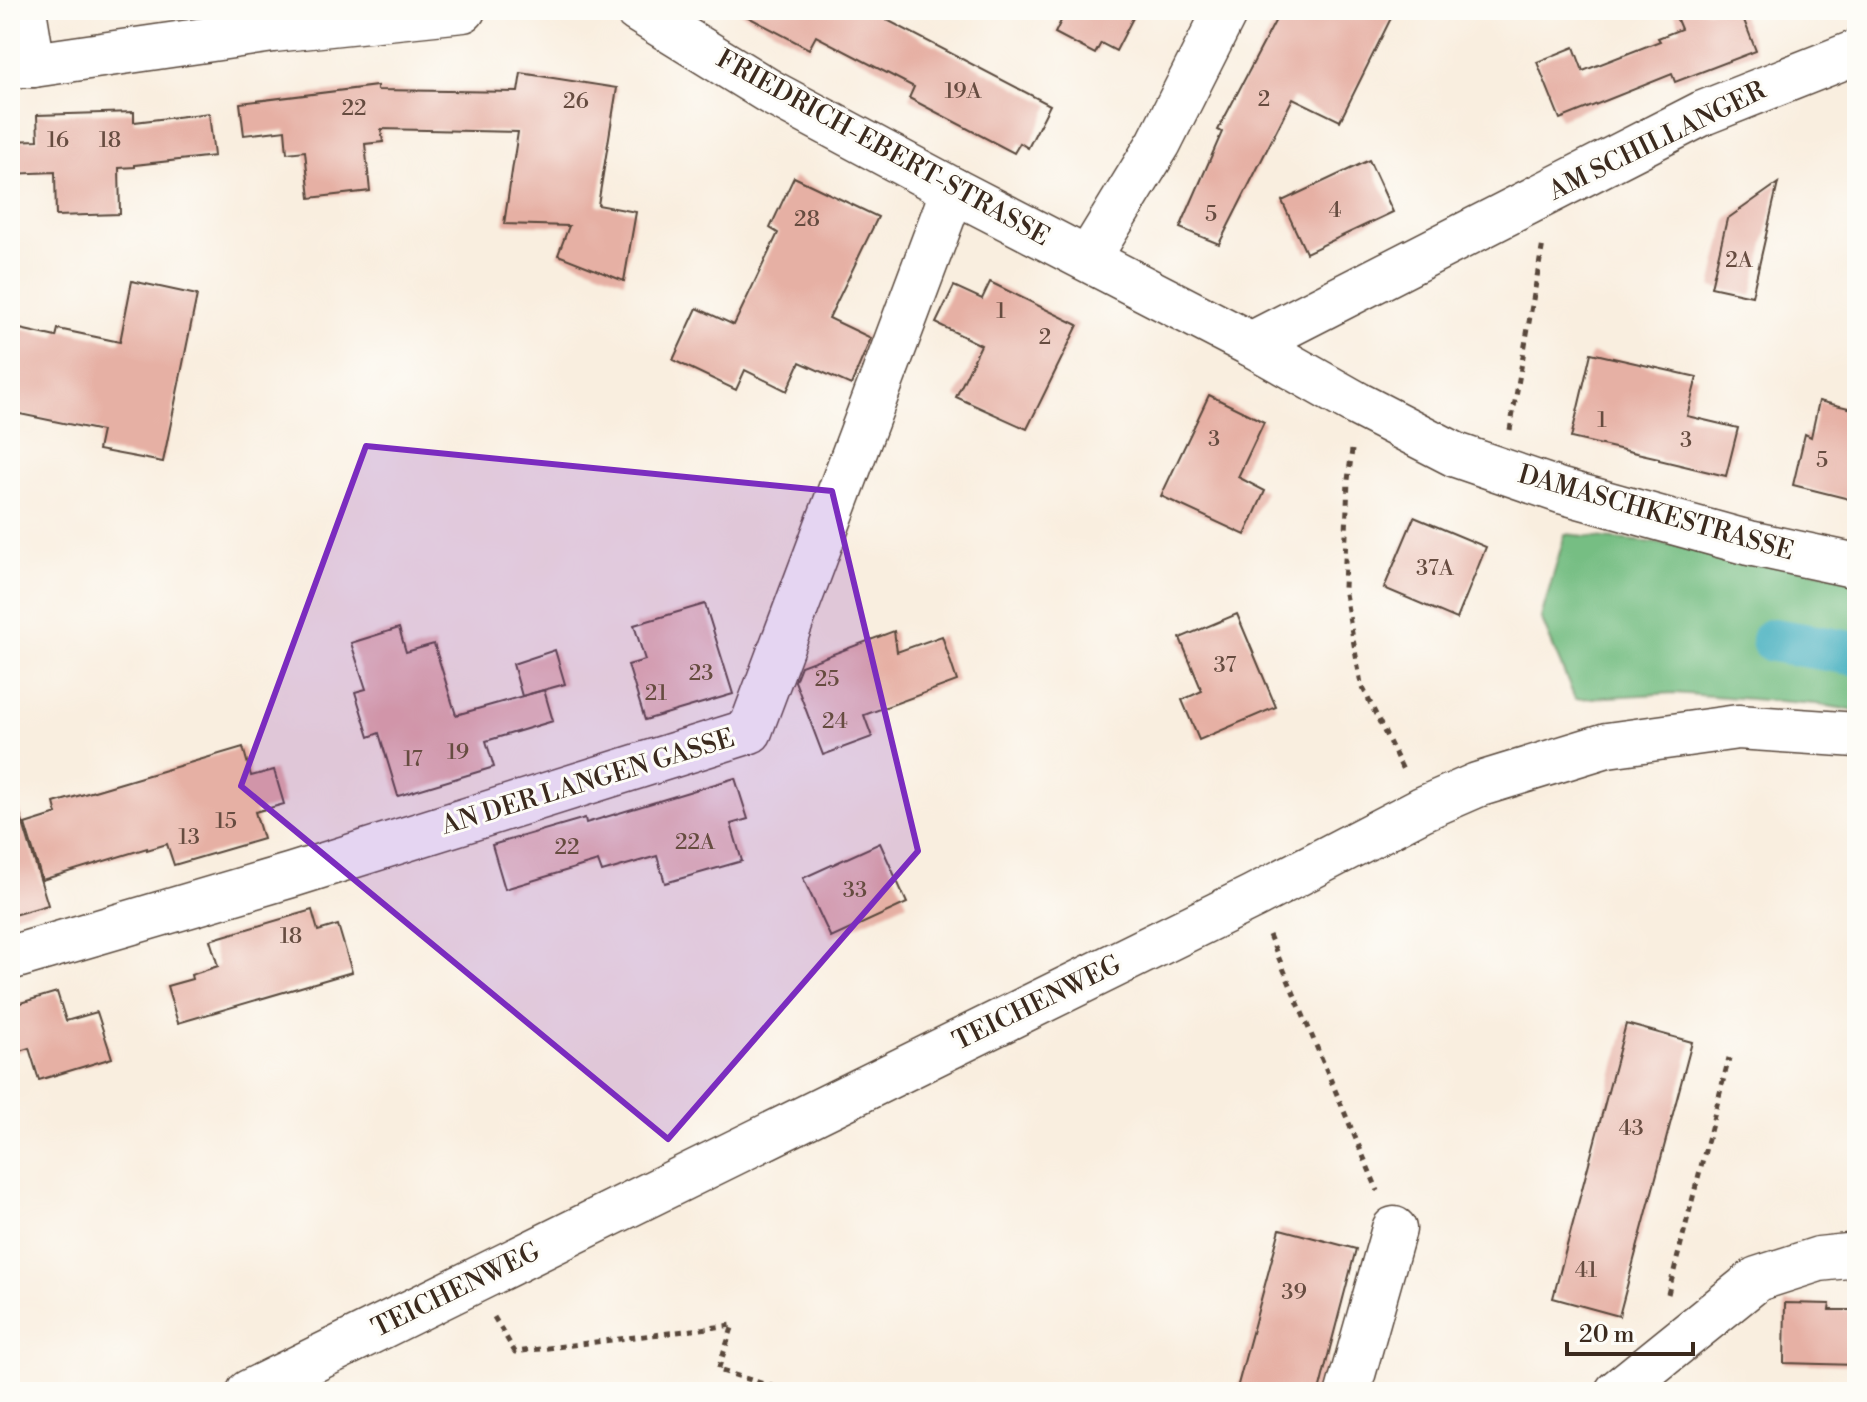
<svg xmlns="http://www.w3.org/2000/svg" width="1867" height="1402" viewBox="0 0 1867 1402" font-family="'Libre Bodoni',serif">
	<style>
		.forest { fill: #76be83; stroke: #587450; stroke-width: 2 }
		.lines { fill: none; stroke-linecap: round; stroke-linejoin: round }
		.canal { stroke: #40adbe; stroke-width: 44 }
		.building { fill: #e6b0a4 }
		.minor-casing { stroke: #58473b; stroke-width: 47 }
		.path { stroke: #58473b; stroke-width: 5; stroke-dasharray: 6 6; stroke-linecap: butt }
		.minor { stroke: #fff; stroke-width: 44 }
		.marked { fill: #7b2cbf; fill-opacity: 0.2; stroke: #7b2cbf; stroke-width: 6; stroke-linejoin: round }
		.labels { text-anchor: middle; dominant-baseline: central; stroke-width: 6; stroke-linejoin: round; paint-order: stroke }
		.number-label { font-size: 22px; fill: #664c40 }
		.street-label { font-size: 26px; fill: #3b2a1e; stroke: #fdfcf7 }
	</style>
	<rect width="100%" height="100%" fill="#fdfcf7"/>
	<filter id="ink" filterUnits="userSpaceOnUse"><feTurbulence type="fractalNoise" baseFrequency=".0125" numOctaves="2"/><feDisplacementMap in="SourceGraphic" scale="16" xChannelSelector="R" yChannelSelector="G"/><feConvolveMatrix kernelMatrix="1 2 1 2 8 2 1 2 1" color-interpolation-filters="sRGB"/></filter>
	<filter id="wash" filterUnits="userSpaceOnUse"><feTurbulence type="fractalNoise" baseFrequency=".006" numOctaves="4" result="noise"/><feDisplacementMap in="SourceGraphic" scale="32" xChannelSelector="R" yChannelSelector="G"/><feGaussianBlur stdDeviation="1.8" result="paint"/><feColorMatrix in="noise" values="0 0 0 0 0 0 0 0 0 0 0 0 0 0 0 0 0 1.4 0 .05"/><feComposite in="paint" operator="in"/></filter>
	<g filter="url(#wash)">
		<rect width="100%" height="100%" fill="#f9eedf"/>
		<polygon class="forest" points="1565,534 1676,545 1857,579 1857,711 1816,704 1674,693 1575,699 1541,618"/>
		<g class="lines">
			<polyline class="canal" points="1773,640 1857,654"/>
		</g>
		<g id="blocks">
			<g class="building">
				<polygon points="735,10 868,10 1050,105 1028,148 1020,143 1014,153 909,98 914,87 816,36 809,49"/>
				<polygon points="1041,10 1137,10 1116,51 1101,43 1095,54 1055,33 1061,21"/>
				<polygon points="1281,10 1395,10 1340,121 1293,98 1219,244 1180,228 1222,132 1218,130"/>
				<polygon points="1673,10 1740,10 1756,51 1675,82 1672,74 1560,119 1537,62 1574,47 1583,71 1660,41 1658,38 1681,29"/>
				<polygon points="521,73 617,88 598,205 636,212 624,281 558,255 569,226 504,224 518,132 381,129 383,142 365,144 370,191 310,198 305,151 287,153 285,130 244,135 240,103 377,86 377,90 518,92"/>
				<polygon points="134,112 134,122 209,113 214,156 135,165 135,167 119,168 120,214 56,216 55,172 10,174 10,141 38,140 37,115"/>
				<polygon points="1369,160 1393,212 1306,253 1282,201"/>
				<polygon points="794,177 878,217 829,318 871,338 851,385 800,362 787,391 745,370 736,390 673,360 697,308 734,325 778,233 770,228"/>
				<polygon points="1778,183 1752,296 1711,287 1727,219"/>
				<polygon points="132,281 197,295 163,462 98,450 102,431 10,412 10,337 18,339 20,329 56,337 58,329 120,342"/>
				<polygon points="990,282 1078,325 1027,429 956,397 981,345 936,323 954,286 982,299"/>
				<polygon points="1591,353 1697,377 1687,416 1738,428 1726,476 1659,460 1659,458 1571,438"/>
				<polygon points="1209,395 1264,422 1238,477 1265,491 1245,535 1161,496"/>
				<polygon points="1819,401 1857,410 1857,501 1793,485 1805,434 1811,437"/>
				<polygon points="1414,517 1486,547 1457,619 1384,588"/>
				<polygon points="705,604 733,694 645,720 628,665 645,660 634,625"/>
				<polygon points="1237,614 1276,707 1199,740 1182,700 1202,691 1180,638"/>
				<polygon points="399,628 406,652 434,644 456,715 544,690 553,721 486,741 494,767 398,796 379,733 369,737 355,692 366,689 351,643"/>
				<polygon points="894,631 897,652 942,636 957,681 864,715 872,737 823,755 795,681 801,666"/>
				<polygon points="555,650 565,684 522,696 513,664"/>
				<polygon points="243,747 251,776 274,770 284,804 255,812 263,839 174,865 167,844 147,850 147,848 42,880 25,824 57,814 54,803"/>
				<polygon points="735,778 748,819 731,824 742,861 665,883 657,856 602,872 598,861 505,889 492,845 585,818 586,823"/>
				<polygon points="18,807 48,905 10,916 10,808"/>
				<polygon points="880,843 907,903 831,938 803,878"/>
				<polygon points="312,910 318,931 338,925 352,972 178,1023 167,986 192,979 191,975 218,966 210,940"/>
				<polygon points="57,992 66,1021 97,1012 112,1058 39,1080 29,1048 10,1054 10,1006"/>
				<polygon points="1626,1024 1692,1042 1619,1316 1553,1298"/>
				<polygon points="1280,1229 1356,1249 1330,1348 1319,1392 1236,1392"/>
				<polygon points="1785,1303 1830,1304 1829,1310 1857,1310 1857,1365 1784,1363"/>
			</g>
		</g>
	</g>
	<g filter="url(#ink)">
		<use href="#blocks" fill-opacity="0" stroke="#58473b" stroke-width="2"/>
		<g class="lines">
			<g class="minor-casing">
				<g id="minor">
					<polyline points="24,10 33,65"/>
					<polyline points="637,10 770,92 953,190 1251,344 1703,113 1857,52"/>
					<polyline points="10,65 33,65 273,30 463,10"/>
					<polyline points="1088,259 1159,143 1226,10"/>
					<polyline points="1251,344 1357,404 1456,455 1561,491 1749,543 1857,566"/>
					<polyline points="10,958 292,875 750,731 953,190"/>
					<polyline points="249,1392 1253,897 1422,809 1477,785 1607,745 1738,727 1857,735"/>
					<polyline points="1348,1392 1394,1229"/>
					<polyline points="1617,1392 1757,1279 1819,1259 1857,1255"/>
				</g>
			</g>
			<g class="path">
				<polyline points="1510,430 1543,243"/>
				<polyline points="1352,450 1348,480 1344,588 1361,684 1404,772"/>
				<polyline points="1269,935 1378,1191"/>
				<polyline points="1668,1294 1729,1058"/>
				<polyline points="494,1317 515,1352 733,1325 718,1370 791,1392"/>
			</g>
			<use href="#minor" class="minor"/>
		</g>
	</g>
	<path class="marked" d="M366,446L832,491L918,851L668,1139L241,786Z"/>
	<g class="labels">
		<g class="number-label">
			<text x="963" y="91">19A</text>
			<text x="1264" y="99">2</text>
			<text x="576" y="101">26</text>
			<text x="354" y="108">22</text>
			<text x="58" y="140">16</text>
			<text x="110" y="140">18</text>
			<text x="1335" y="210">4</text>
			<text x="1211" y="214">5</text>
			<text x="807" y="219">28</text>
			<text x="1739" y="260">2A</text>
			<text x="1001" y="311">1</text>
			<text x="1045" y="337">2</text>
			<text x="1602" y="420">1</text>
			<text x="1214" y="439">3</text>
			<text x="1686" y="440">3</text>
			<text x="1822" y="460">5</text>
			<text x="1435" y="568">37A</text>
			<text x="1225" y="665">37</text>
			<text x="701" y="673">23</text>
			<text x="827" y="679">25</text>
			<text x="656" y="693">21</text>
			<text x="835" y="721">24</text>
			<text x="458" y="752">19</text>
			<text x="413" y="759">17</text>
			<text x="226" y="821">15</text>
			<text x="189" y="837">13</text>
			<text x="695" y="842">22A</text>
			<text x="567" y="847">22</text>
			<text x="855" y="890">33</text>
			<text x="291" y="936">18</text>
			<text x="1631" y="1128">43</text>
			<text x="1586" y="1270">41</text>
			<text x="1294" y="1292">39</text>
		</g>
		<g class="street-label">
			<text transform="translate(1657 141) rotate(-26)">AM SCHILLANGER</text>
			<text transform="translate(883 148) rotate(29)">FRIEDRICH-EBERT-STRASSE</text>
			<text transform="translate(1656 513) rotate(16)">DAMASCHKESTRASSE</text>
			<text transform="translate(588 782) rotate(-17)">AN DER LANGEN GASSE</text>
			<text transform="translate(1037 1003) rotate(-26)">TEICHENWEG</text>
			<text transform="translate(456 1290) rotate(-26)">TEICHENWEG</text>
		</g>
	</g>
	<rect width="1867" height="1402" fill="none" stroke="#fdfcf7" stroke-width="40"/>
	<path d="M1567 1342v12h126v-12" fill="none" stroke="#3b2a1e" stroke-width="4"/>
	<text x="1579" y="1342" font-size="24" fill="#3b2a1e" stroke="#fdfcf7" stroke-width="6" paint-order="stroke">20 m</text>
</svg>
